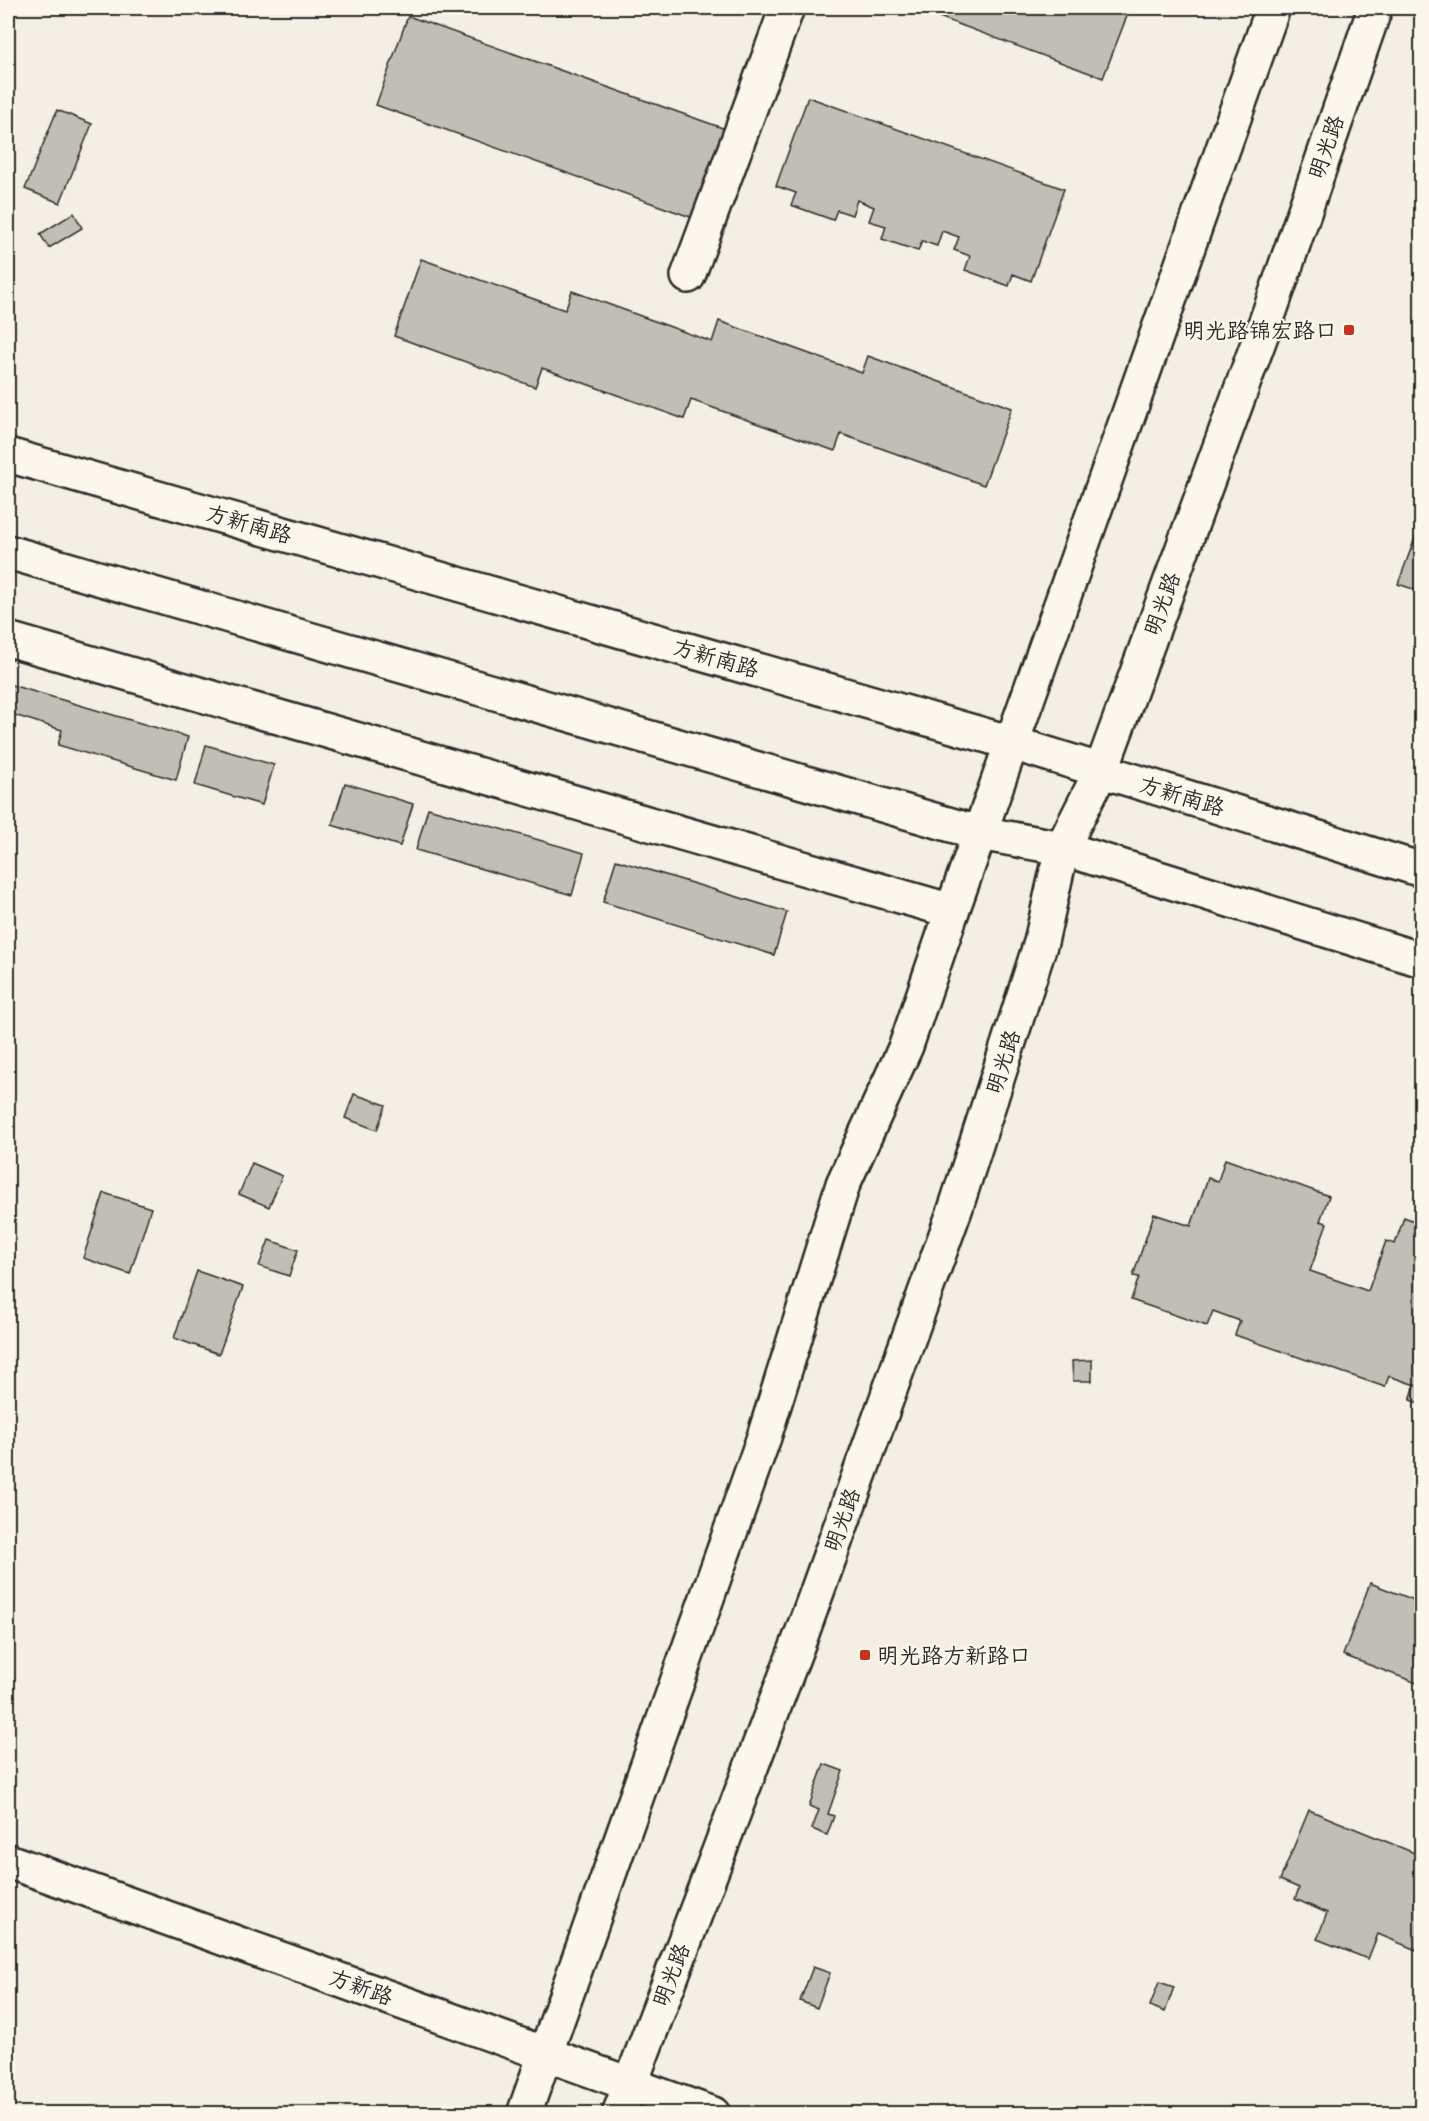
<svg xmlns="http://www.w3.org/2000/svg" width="1429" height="2121" viewBox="0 0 1429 2121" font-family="'Shantell Sans','LXGW WenKai TC',sans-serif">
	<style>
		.building { fill: #c0beb6; stroke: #2b2b2b; stroke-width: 1.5 }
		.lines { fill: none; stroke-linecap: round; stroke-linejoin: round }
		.minor-casing { stroke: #2b2b2b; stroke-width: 38 }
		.major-casing { stroke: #2b2b2b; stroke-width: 38 }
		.minor { stroke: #fbf7ec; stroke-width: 33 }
		.major { stroke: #fbf7ec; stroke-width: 33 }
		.poi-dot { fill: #c8321e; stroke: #fbf7ec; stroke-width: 2 }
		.labels { text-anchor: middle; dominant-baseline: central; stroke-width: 4.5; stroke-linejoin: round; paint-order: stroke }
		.street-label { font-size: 22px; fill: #2b2b2b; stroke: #fbf7ec }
		.poi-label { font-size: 22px; fill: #2b2b2b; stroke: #fbf7ec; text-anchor: end }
	</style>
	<rect width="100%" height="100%" fill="#f3efe4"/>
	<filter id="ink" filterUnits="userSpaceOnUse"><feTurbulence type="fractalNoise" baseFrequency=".0167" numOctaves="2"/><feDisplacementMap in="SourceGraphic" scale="12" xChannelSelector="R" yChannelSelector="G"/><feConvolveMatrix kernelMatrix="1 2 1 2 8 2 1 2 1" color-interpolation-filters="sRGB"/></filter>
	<g filter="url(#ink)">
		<g class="building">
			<polygon points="915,8 1130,8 1103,78"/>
			<polygon points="408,16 731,131 699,220 376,105"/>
			<polygon points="808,97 1064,189 1031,281 1013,274 1009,286 965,270 970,256 954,250 959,237 942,231 937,246 922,241 918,251 882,239 886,226 869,221 874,207 857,200 852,215 837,210 833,220 791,205 796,193 776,186"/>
			<polygon points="57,110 92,124 60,203 25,189"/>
			<polygon points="74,213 82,228 49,248 40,234"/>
			<polygon points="421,259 565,310 572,291 712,342 719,321 862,373 868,356 1012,408 984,485 841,434 835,451 691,400 684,419 542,368 535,387 394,336"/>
			<polygon points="1422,519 1422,592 1398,584"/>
			<polygon points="8,684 188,737 176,780 58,745 62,730 8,713"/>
			<polygon points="206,745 274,765 262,805 195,785"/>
			<polygon points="345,783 413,804 400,846 332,825"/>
			<polygon points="428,808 584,853 572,895 416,850"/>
			<polygon points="616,860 787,912 774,955 603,902"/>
			<polygon points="354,1094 386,1105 377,1130 345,1118"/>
			<polygon points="1225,1159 1329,1196 1320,1221 1327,1223 1310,1271 1368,1291 1386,1241 1395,1244 1404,1217 1422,1224 1422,1404 1410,1400 1415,1385 1389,1376 1385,1387 1235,1335 1240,1321 1213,1311 1207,1326 1131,1300 1139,1277 1133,1276 1154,1214 1191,1226 1208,1178 1218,1181"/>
			<polygon points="252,1163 282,1176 269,1207 239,1194"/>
			<polygon points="104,1193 151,1208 130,1274 83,1258"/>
			<polygon points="269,1240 298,1250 289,1276 259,1266"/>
			<polygon points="197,1271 243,1287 219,1354 174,1338"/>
			<polygon points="1092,1360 1092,1381 1073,1381 1072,1361"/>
			<polygon points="1370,1583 1422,1603 1422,1685 1343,1655"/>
			<polygon points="824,1764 843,1771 828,1814 834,1816 827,1835 812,1829 819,1810 809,1806"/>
			<polygon points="1309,1810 1422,1856 1422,1944 1419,1943 1416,1950 1378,1934 1368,1959 1317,1939 1327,1913 1295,1899 1299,1888 1280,1880"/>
			<polygon points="813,1967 830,1973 817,2008 800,2001"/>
			<polygon points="1159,1982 1174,1987 1165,2012 1150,2006"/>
			<polygon points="408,2107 421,2112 420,2114 405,2114"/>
		</g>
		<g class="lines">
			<g class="minor-casing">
				<g id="minor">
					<polyline points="688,276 787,8"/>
					<polyline points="8,639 952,911"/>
					<polyline points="8,1861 713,2114"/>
				</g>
			</g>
			<g class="major-casing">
				<g id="major">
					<polyline points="8,455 1012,743 1422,870"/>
					<polyline points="8,552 979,833 1062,848 1422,960"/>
					<polyline points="524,2114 764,1437 843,1184 906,1046 952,911 1273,8"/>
					<polyline points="619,2114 801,1636 956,1207 1041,942 1062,848 1101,771 1271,308 1375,8"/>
				</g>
			</g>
			<use href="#minor" class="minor"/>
			<use href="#major" class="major"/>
		</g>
	</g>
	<g class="poi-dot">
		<rect x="1343" y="324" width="12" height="12" rx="3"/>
		<rect x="859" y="1649" width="12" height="12" rx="3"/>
	</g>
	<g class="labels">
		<g class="street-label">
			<text transform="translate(1326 147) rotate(-71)">明光路</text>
			<text transform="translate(249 524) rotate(16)">方新南路</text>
			<text transform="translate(1162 604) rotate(-70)">明光路</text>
			<text transform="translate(716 658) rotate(16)">方新南路</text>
			<text transform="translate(1182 796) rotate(17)">方新南路</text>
			<text transform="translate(1003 1062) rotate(-72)">明光路</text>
			<text transform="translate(842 1520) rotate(-70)">明光路</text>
			<text transform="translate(671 1975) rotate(-69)">明光路</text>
			<text transform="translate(361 1987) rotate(20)">方新路</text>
		</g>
		<g class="poi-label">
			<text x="1337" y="330">明光路锦宏路口</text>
			<text x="877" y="1655" text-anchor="start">明光路方新路口</text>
		</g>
	</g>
	<rect width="1429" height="2121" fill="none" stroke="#fbf7ec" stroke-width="30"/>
	<rect x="15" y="15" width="1399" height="2091" fill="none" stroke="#2b2b2b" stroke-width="2" filter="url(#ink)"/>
</svg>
